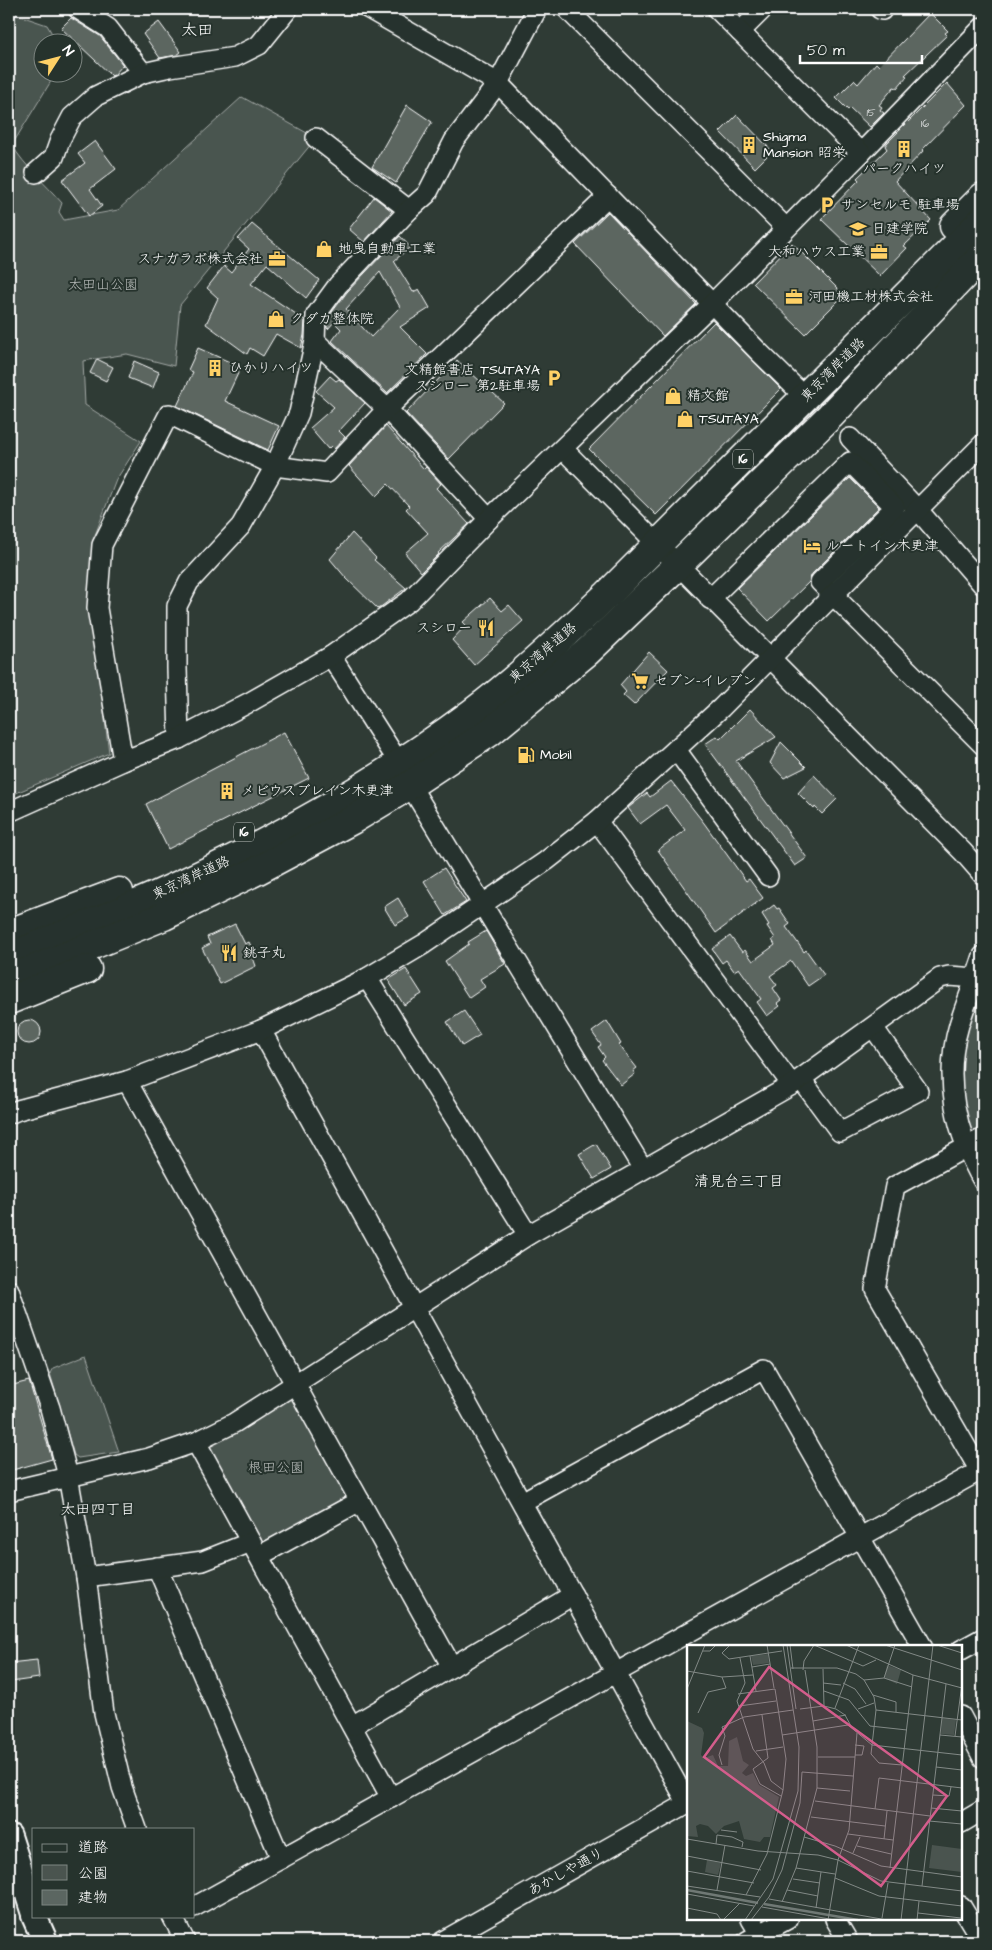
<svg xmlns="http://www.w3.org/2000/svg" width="992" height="1950" viewBox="0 0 992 1950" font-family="'Architects Daughter','Klee One',sans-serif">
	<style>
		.green { fill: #4a544f; stroke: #a4aaa7 }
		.building { fill: #5b6661; stroke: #fff; fill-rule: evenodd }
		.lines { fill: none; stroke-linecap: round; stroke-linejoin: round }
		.minor-casing { stroke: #fff; stroke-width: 22 }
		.major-casing { stroke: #fff; stroke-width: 28 }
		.highway-casing { stroke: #fff; stroke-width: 31 }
		.minor { stroke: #26332d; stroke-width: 19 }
		.major { stroke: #26332d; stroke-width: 24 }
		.highway { stroke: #26332d; stroke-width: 28 }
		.labels { text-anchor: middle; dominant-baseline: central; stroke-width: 4; stroke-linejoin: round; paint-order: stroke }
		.number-label { font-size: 11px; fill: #d6d9d8 }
		.shield { fill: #26332d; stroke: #bec2c0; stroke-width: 1 }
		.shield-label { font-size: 12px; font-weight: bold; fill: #fff }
		.poi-label { font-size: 14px; fill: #fff; stroke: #26332d; text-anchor: start }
		.park-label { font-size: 14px; fill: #b7bbb9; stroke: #26332d }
		.street-label { font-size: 14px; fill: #fff; stroke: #26332d }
		.neighbourhood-label { font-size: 15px; fill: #fff; stroke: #26332d }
		.quarter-label { font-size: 16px; fill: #fff; stroke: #26332d }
		.inset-river { fill: none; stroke: #707975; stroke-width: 2.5 }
		.inset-road { fill: none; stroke: #828986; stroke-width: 1 }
		.view { fill: #d45d8c; fill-opacity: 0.15; stroke: #d45d8c; stroke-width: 2.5 }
		.inset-edge { fill: none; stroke: #fff; stroke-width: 2.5 }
	</style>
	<rect width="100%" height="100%" fill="#2f3b35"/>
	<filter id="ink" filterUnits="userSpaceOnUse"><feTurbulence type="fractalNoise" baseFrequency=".02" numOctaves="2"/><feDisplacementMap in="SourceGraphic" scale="10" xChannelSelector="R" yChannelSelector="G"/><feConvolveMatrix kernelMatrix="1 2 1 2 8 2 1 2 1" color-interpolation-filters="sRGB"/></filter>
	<g filter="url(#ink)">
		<g class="green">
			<path d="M9,12L47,25L57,42H42V72L56,73L12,145C25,167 45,183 62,203L59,212L64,220L118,210L242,97L316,138L180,305L174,366L127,354L83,361L85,405L141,441L116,480L92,543L91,608L109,753L9,796Z"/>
			<polygon points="969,998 983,1002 983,1138 966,1148 953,1091"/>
			<polygon points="86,1355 119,1452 78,1458 74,1455 50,1373 53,1368"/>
			<polygon points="294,1388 354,1499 260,1551 201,1444"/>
		</g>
		<g class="building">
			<polygon points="930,13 948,31 945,33 947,35 905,75 907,76 897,88 894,87 879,105 882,107 880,110 884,113 870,127 850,108 848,110 836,98 854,80 858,84 876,63 879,66"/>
			<polygon points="71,18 100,36 123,65 114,75 112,76 61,28"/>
			<polygon points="159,22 181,52 177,55 160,58 143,34"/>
			<polygon points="947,83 966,105 922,150 923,151 895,181 931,220 904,246 907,248 880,276 821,219 859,180 857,178 887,149 885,146 887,143"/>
			<polygon points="407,105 432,122 396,183 372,167"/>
			<polygon points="737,115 772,151 755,168 720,132"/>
			<polygon points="95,141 116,169 90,189 102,206 89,216 62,180 85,163 78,154"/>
			<polygon points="374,197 392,211 364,242 349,229"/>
			<polygon points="608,212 696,304 663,336 575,244"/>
			<polygon points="252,224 319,280 306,298 267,264 251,284 305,320 304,335 301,348 276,334 263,356 250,348 247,354 206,324 218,298 207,288 224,266 231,272 249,249 238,239"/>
			<path d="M400,236L410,247L394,261L413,292L419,289L430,308L400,327L427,354L387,393L332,341L341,329L334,322L328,329L327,328V319L347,292ZM380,272L400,307L371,337L346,309Z"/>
			<polygon points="792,243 844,295 805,334 753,283"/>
			<polygon points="714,322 781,389 656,515 589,449"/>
			<polygon points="198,348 241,367 225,401 279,426 268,450 177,406 193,372 188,370"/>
			<polygon points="97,359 113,367 106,381 90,373"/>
			<polygon points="457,360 504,403 449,459 406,413"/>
			<polygon points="134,361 159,372 153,388 128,378"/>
			<polygon points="330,376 336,381 339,379 365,403 339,431 345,437 334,449 331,446 328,449 310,428 334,407 316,391"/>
			<polygon points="386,426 424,469 426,467 441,484 436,488 469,524 438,553 439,554 421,572 405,553 428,533 406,509 409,506 388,484 376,496 349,466"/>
			<polygon points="850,478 879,507 812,574 809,582 769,621 737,588"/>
			<polygon points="352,533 376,558 374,560 406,588 378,609 346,578 330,559"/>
			<polygon points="490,598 502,611 509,605 523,621 474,665 452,640 466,625 463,622"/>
			<polygon points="649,652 668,670 634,705 623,695 626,692 620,685"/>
			<polygon points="750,709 776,737 736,761 807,858 795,866 705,744 717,736 720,739"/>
			<polygon points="284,732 309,778 168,849 146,804"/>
			<polygon points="781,742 806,767 784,778 770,763"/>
			<polygon points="814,775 837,799 822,814 815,807 814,809 798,793"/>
			<polygon points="671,781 704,823 746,881 749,879 763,898 716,933 658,850 685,830 666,805 640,824 628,808 647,793 650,797"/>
			<polygon points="444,868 466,902 445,915 424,881"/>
			<polygon points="398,898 409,917 395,925 384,907"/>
			<polygon points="774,905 777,909 779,908 790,924 786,927 795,939 804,952 806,950 824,975 808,986 791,961 770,976 777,985 773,988 781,1000 777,1003 780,1006 767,1016 757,1002 761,999 739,968 734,971 726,960 722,963 712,949 730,936 742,952 745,950 753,961 775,945 772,940 775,938 767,926 769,925 762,914"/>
			<polygon points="235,924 245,944 249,942 256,957 253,958 256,966 220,984 202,948 210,944 207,937"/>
			<polygon points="486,931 505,964 480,979 485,987 469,998 445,961 469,944 468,942"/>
			<polygon points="406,969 422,994 404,1005 388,980"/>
			<polygon points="464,1011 480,1035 462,1046 447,1022"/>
			<circle cx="29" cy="1032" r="12"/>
			<polygon points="607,1021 621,1044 619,1045 637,1068 633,1071 635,1074 621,1085 602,1060 605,1057 598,1047 601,1045 592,1032"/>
			<polygon points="596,1144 611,1169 594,1179 579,1154"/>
			<polygon points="29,1381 52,1459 9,1471 9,1386"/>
			<polygon points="37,1660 39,1678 11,1682 9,1663"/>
		</g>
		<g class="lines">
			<g class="minor-casing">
				<g id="minor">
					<polyline points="78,9 108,28 143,73"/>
					<polyline points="369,9 498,83 758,351 805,397"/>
					<polyline points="567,9 786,228"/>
					<polyline points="880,9 882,10"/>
					<polyline points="740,32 763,9"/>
					<polyline points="316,138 409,210"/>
					<polyline points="861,153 983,27"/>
					<polyline points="36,173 54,157 60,140 72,117 96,96 143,73 170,67 235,57 259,45 288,9"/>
					<polyline points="315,341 387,409 489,519"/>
					<polyline points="850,438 918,510 983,585"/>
					<polyline points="563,449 963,852 983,875"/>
					<polyline points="710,599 850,462 895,507 820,582 983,745"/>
					<polyline points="331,656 392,752"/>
					<polyline points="179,739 177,668 177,606 189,582 241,526 275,466 299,413 315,341 316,315 338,285 409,210 427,194 454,141 498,83 537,9"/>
					<polyline points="677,751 768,876"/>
					<polyline points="123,761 97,608 102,545 169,414 275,466 327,473 387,409 608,196"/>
					<polyline points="410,785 643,1169"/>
					<polyline points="9,812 123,761 179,739 250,702 331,656 409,601 489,519 712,304 861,153 717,9"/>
					<polyline points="597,821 792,1085"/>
					<path d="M983,956C976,979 966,1002 959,1025C943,1079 956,1134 983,1181"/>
					<polyline points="367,978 528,1235"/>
					<polyline points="261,1030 688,1804"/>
					<polyline points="801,1079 840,1132 918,1091 873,1027"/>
					<polyline points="127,1081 452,1667"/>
					<polyline points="9,1114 18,1110 127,1081 261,1030 367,978 424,944 546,861 597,821 721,708 983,444"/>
					<polyline points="9,1290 50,1408 68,1476 86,1577 104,1713 122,1787 137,1829"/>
					<polyline points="196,1442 391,1798"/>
					<polyline points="980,1471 875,1289 895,1186 983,1138"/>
					<polyline points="9,1491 149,1458 196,1442 234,1423 528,1235 792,1085 940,978 949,976 977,978"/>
					<polyline points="522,1502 764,1369 922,1646"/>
					<polyline points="259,1556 360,1501"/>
					<polyline points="157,1567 281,1859"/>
					<polyline points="86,1577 203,1561 251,1542"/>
					<polyline points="961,1650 983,1638"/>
					<polyline points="961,1716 983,1758"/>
					<polyline points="352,1726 573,1595"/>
					<polyline points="961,1823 983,1810"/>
					<polyline points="961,1906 982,1941"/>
					<polyline points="194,1907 983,1469"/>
					<polyline points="172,1916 185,1941"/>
					<polyline points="751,1919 760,1934"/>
					<polyline points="835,1919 848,1941"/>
					<polyline points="443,1941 688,1803"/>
					<polyline points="747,1941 788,1919"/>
				</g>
			</g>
			<g class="major-casing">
				<g id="major">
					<polyline points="9,1836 34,1914"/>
					<polyline points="34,1916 45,1941"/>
				</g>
			</g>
			<g class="highway-casing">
				<g id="highway">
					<polyline points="954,226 983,197"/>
					<polyline points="9,933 119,892"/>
					<path d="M9,957C57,937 107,917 155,896C266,846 374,786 472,713C520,677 564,635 608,594L983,219"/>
					<polyline points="9,979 164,916 258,870 352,820 410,785 490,732 587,652 678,565 830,416 983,255"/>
					<polyline points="9,1000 87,969"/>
				</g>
			</g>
			<use href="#minor" class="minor"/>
			<use href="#major" class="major"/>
			<use href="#highway" class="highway"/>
		</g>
	</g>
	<defs>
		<g id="building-bare" transform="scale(1.35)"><path d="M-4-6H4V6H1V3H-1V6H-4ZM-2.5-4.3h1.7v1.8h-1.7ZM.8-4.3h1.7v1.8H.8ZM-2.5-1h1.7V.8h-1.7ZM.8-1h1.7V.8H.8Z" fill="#ffd166" stroke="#26332d" stroke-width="2.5" paint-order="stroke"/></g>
		<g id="parking-bare" transform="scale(1.35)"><path d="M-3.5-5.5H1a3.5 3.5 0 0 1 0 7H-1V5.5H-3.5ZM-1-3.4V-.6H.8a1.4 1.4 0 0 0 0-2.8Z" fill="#ffd166" stroke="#26332d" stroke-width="2.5" paint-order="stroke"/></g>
		<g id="school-bare" transform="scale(1.35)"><path d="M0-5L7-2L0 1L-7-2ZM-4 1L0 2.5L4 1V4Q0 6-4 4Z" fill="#ffd166" stroke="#26332d" stroke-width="2.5" paint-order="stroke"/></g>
		<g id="shop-bare" transform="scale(1.35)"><path d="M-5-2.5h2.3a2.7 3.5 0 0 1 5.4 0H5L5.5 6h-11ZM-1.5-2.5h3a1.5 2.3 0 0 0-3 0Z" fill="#ffd166" stroke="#26332d" stroke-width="2.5" paint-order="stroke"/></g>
		<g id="office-bare" transform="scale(1.35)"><path d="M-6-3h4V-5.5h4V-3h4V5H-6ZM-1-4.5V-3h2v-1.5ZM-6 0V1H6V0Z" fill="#ffd166" stroke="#26332d" stroke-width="2.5" paint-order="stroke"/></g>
		<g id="hotel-bare" transform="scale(1.35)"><path d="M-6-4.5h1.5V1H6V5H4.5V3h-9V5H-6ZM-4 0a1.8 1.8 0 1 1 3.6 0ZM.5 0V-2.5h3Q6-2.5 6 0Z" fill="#ffd166" stroke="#26332d" stroke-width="2.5" paint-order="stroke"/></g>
		<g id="restaurant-bare" transform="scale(1.35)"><path d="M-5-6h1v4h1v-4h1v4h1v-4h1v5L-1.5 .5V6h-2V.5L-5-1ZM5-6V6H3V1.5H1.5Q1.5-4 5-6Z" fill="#ffd166" stroke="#26332d" stroke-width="2.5" paint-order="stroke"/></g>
		<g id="supermarket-bare" transform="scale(1.35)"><path d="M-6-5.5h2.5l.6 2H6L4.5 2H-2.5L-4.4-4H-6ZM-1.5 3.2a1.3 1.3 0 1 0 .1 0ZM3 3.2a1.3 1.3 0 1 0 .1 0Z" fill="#ffd166" stroke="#26332d" stroke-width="2.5" paint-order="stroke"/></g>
		<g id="fuel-bare" transform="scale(1.35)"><path d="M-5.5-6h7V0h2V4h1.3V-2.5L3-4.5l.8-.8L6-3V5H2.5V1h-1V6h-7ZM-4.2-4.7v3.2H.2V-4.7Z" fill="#ffd166" stroke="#26332d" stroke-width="2.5" paint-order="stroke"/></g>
	</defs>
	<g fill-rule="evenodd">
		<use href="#building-bare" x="749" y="145"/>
		<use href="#building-bare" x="904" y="149"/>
		<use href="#parking-bare" x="827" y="205"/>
		<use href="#school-bare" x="858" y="229"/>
		<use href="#shop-bare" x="324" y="249"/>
		<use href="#office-bare" x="879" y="252"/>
		<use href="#office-bare" x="277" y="259"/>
		<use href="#office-bare" x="794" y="297"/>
		<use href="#shop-bare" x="276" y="319"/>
		<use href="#building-bare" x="215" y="368"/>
		<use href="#parking-bare" x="554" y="378"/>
		<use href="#shop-bare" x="673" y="396"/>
		<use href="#shop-bare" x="685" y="419"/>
		<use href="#hotel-bare" x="812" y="546"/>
		<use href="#restaurant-bare" x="486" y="628"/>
		<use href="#supermarket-bare" x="640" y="681"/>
		<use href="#fuel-bare" x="526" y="755"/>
		<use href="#building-bare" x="227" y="791"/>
		<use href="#restaurant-bare" x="229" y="953"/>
	</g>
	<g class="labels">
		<g class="number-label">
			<text x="871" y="112">15</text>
			<text x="925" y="123">16</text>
		</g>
		<g class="shield">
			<rect x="733" y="449.5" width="20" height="19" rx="4"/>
			<rect x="234" y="822.5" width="20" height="19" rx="4"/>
		</g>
		<g class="shield-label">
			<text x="743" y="459">16</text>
			<text x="244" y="832">16</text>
		</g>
		<g class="poi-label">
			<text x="763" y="137">Shigma<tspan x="763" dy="16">Mansion 昭栄</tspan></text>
			<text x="904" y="169" text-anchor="middle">パークハイツ</text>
			<text x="841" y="205">サンセルモ 駐車場</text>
			<text x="872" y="229">日建学院</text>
			<text x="338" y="249">地曵自動車工業</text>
			<text x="865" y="252" text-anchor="end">大和ハウス工業</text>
			<text x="263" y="259" text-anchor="end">スナガラボ株式会社</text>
			<text x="808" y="297">河田機工材株式会社</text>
			<text x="290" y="319">クダカ整体院</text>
			<text x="229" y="368">ひかりハイツ</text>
			<text x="540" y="370" text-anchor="end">文精館書店 TSUTAYA<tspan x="540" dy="16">スシロー 第2駐車場</tspan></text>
			<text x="687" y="396">精文館</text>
			<text x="699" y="419">TSUTAYA</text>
			<text x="826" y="546">ルートイン木更津</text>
			<text x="472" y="628" text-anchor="end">スシロー</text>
			<text x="654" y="681">セブン-イレブン</text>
			<text x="540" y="755">Mobil</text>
			<text x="241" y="791">メビウスブレイン木更津</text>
			<text x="243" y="953">銚子丸</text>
		</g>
		<g class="park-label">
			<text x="103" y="285">太田山公園</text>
			<text x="276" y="1468">根田公園</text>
		</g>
		<g class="street-label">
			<text transform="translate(833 370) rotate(-45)">東京湾岸道路</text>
			<text transform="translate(543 653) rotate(-41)">東京湾岸道路</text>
			<text transform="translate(191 878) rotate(-25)">東京湾岸道路</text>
			<text transform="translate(566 1872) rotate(-29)">あかしや通り</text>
		</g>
		<g class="neighbourhood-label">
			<text x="739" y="1181">清見台三丁目</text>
			<text x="98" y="1509">太田四丁目</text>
		</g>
		<g class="quarter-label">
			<text x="197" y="30">太田</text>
		</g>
	</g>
	<g transform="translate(687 1645)">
		<rect width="275" height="275" fill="#2f3b35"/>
		<path d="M81,9L82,18L66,20L64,11ZM200,20L214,25L210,39L197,33ZM255,73L269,75L267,90L254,89ZM0,76L15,83L17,88L14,110L17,113L26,110L31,121H41L42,96L50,92L56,116L62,120L55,128L59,131L66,128L72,140L92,152L83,192H77L73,197L57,194L52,176L37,181L29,189L21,181L13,179L9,181L11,192L0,191ZM245,200L275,204V227L242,223ZM20,215L34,218L31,230L18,227Z" fill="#4a544f"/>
		<path class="inset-river" d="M0,245L71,258M77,259L171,275"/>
		<path class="inset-road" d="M43,0L35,8L42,14L95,6M80,0L87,43M100,0L109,64M103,0L106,24M127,0L176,21L189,15M159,0L226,30L275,43M198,0L275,25M250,0L275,8M16,6H23L29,0M63,11L69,46M53,13L58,38L50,56L66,104L77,118L84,136L96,145M65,22L83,19M104,23H150L169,29L177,35L187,52L189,65L184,109L192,118L215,120M136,24L137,61M116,25L117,16L127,0M0,26L35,32L66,30M197,33L208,0M177,35L197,33L225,42M136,38L154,40M156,38L168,44L179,59M0,44L18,0M137,46L162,55L183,81L220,85M51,49L88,44L99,114L96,145L80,209L59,250M186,50L209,57V67M52,61L89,56M148,63L172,0M113,64L137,61L149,64L158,70L164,81M171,64L187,58M189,65L275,75M11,68L21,47L39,43L35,32M75,70L81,113L66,124L73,139L94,151M126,76L159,70M95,90L161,80L185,100L275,110M253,90L275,92M268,91L275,39M168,100L177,101L175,110H168M69,106L96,102M131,112H168M35,120L32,110L38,91L35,82L57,72L106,65M249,122L275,125M115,127L166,131M130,143L163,146M246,150L262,151L264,142M128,156L243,171M244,163L275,166M188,164L192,133L275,143M124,172L198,181M242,176L275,179M34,185L50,187M161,189L206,195M117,192L148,201L194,221L275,232M0,194L71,206L131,210L151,215L194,236L275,246M197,194L200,166M29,199L30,190L45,192L56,197L55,202M170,201L204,209M166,208L173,192M0,211L74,225M109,223L148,229M203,223L226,30M0,226L67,238M148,233L192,251L275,261M106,234L133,238M0,241L73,252M235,241L259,39M30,245L38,200M100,245L131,251M0,249L67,261M82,254L200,275M95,257L109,223L130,143V102L118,25M75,262L148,275M0,263L30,269L34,275M129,263L134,227M231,268L274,273M195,273L201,238M36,275L53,258M58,275L86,234L111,146L112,102L96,0M64,275L82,252L95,225L113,158L115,127M141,275L151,215L162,185L170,88M214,275L246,0M230,275L232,256"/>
		<path class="view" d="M82,22L260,151L194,241L17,112Z"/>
		<rect width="275" height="275" class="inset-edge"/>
	</g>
	<rect width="992" height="1950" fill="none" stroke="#26332d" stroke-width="30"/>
	<rect x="15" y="15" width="962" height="1920" fill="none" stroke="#fff" stroke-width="2" filter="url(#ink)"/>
	<rect x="32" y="1828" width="162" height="90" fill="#26332d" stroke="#7d8581"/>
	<rect x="42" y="1844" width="25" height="8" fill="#26332d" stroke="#7d8581"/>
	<text x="78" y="1852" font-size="15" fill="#ffffff">道路</text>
	<rect x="42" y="1865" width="25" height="15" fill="#4a544f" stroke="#7d8581"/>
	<text x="78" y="1878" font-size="15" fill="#ffffff">公園</text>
	<rect x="42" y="1890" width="25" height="15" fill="#5b6661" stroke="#7d8581"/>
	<text x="78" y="1902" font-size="15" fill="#ffffff">建物</text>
	<g transform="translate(58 58) rotate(54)"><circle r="24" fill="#26332d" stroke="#7d8581"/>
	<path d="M0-4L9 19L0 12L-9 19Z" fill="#ffd166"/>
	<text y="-8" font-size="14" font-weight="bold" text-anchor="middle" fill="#ffffff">N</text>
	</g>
	<path d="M800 55v8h122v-8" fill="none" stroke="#ffffff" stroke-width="2.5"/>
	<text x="807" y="55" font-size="15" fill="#ffffff" stroke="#26332d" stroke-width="4" paint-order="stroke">50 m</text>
</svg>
